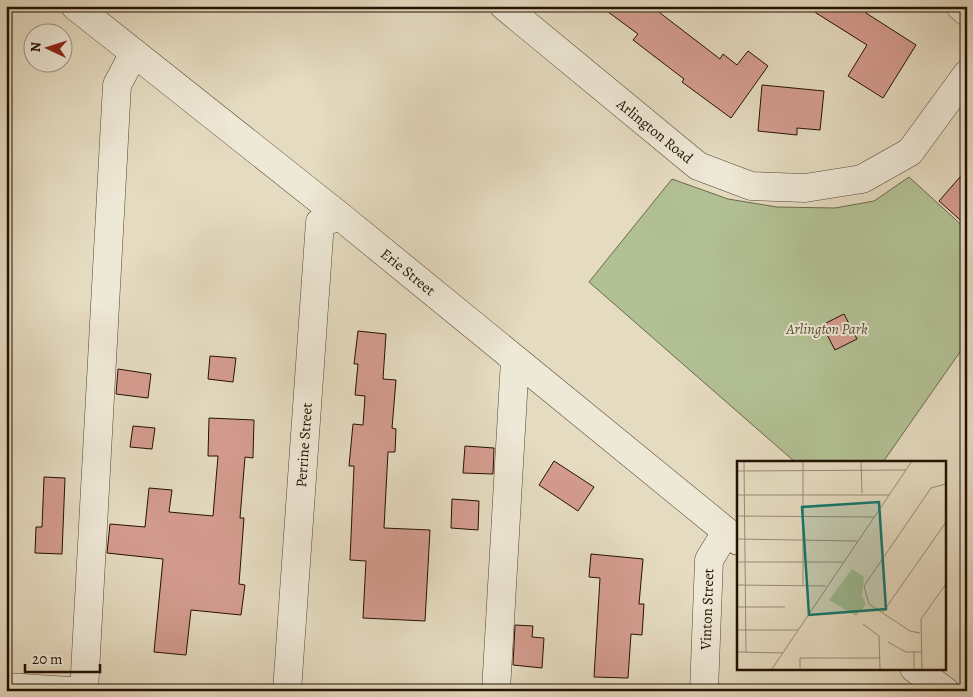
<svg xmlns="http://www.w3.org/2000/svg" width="973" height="697" viewBox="0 0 973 697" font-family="Alegreya,serif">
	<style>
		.green { fill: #b2c194; stroke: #6a694c }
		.building { fill: #d49c8f; stroke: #231103 }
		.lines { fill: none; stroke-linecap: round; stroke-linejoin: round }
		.minor-casing { stroke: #544432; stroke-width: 29 }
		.minor { stroke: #eee8d6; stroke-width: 28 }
		.labels { text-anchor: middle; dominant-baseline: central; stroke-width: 4; stroke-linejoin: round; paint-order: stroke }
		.street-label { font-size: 15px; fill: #231103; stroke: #eee8d6 }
		.park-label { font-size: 15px; font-style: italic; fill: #554f36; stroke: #eee8d6 }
		.inset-road { fill: none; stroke: #978a74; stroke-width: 1 }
		.view { fill: #0f766e; fill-opacity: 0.15; stroke: #0f766e; stroke-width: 2.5 }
		.inset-edge { fill: none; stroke: #231103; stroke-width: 2.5 }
	</style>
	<rect width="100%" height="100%" fill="#e5dbc0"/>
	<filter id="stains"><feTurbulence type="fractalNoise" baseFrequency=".004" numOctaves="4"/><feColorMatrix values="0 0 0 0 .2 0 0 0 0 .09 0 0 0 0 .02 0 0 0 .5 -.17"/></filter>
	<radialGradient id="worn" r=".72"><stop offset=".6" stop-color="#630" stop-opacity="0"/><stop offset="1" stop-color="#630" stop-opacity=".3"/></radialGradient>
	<polygon class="green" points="909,177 967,230 967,342 883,462 795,462 589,282 672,179 728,199 777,207 835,208 874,201"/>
	<g class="building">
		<polygon points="600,6 651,6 720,59 723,54 737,65 748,51 768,66 731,118 682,82 684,79 633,40 638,34"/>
		<polygon points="805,6 870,6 866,13 916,45 883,98 848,76 867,45"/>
		<polygon points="762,85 824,91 820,130 797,128 797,135 758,131"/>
		<polygon points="967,169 967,226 939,201"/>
		<polygon points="844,314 857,339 835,350 822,325"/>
		<polygon points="358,331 386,334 383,379 396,380 392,428 396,429 395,452 388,452 384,528 430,530 425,621 363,618 366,561 350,560 354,466 349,466 353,424 363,425 365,396 355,395 358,364 354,364"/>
		<polygon points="210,356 236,358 233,382 208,379"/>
		<polygon points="118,369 151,374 148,398 116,394"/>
		<polygon points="209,418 254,420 253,458 245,457 240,518 244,518 239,584 245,585 241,615 191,610 186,655 154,652 163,559 107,553 110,524 145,527 149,488 172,490 169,512 213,516 218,456 208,456"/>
		<polygon points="133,426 155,428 152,449 130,447"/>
		<polygon points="465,446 494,448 493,474 463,473"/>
		<polygon points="554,461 594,487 578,511 539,485"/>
		<polygon points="44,477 65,478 62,554 35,553 36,527 42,527"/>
		<polygon points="452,499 479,501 478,530 451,528"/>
		<polygon points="591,554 643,559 639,604 644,604 642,635 631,634 628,678 594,677 600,578 589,577"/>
		<polygon points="515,625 533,626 532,637 544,638 542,668 513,665"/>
	</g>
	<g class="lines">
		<g class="minor-casing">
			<g id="minor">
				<polyline points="75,6 341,217 738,541"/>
				<polyline points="504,6 698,166 751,186 805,188 862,179 910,152 967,74"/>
				<polyline points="960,6 967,12"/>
				<polyline points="914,668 945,691"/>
				<polyline points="6,687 70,691"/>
				<polyline points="84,691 117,85 134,53"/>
				<polyline points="287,691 320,222 341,217"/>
				<polyline points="496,691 515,360"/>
				<polyline points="704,691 709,560 726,532"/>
			</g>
		</g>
		<use href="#minor" class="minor"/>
	</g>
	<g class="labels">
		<g class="street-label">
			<text transform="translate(655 131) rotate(39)">Arlington Road</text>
			<text transform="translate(408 272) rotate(39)">Erie Street</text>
			<text transform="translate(304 445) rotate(-86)">Perrine Street</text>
			<text transform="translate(707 609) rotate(-88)">Vinton Street</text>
		</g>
		<g class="park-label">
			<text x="827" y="329">Arlington Park</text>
		</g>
	</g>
	<g transform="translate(737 461)">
		<rect width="209" height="209" fill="#e5dbc0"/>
		<path d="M115,108L127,116L125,135L129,143L119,155L92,139Z" fill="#b2c194"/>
		<path class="inset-road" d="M7,0L9,191M66,0V124M124,0L125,32M0,10L169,9M0,34H152M0,55L137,56M0,78L120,80M0,101H106M0,124L89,125M0,146H48M146,151L209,61M126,163L142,175L143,208M0,169H61M183,172L173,170L132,143L127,125L194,27L209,23M151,181L169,191H184M0,191L46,192M177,191V208M35,208L175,0M63,208V197H143M185,208L184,158L209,123"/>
		<path class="view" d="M142,41L149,148L72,154L65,46Z"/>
		<rect width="209" height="209" class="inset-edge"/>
	</g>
	<rect width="973" height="697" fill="none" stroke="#e5dbc0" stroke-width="25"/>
	<rect x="8" y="8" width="958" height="682" fill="none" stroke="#231103" stroke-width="2.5"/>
	<rect x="12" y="12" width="948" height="672" fill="none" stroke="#231103"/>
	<g transform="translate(48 48) rotate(274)"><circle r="24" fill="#eee8d6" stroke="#9d9282"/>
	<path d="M0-4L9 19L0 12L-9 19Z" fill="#8f2418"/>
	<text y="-8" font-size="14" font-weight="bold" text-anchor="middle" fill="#231103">N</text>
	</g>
	<path d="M25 664v8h75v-8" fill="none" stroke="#231103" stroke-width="2.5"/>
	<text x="32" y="664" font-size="15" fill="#231103" stroke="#eee8d6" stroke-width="4" paint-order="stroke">20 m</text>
	<rect width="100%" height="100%" filter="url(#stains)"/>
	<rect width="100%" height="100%" fill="url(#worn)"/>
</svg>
